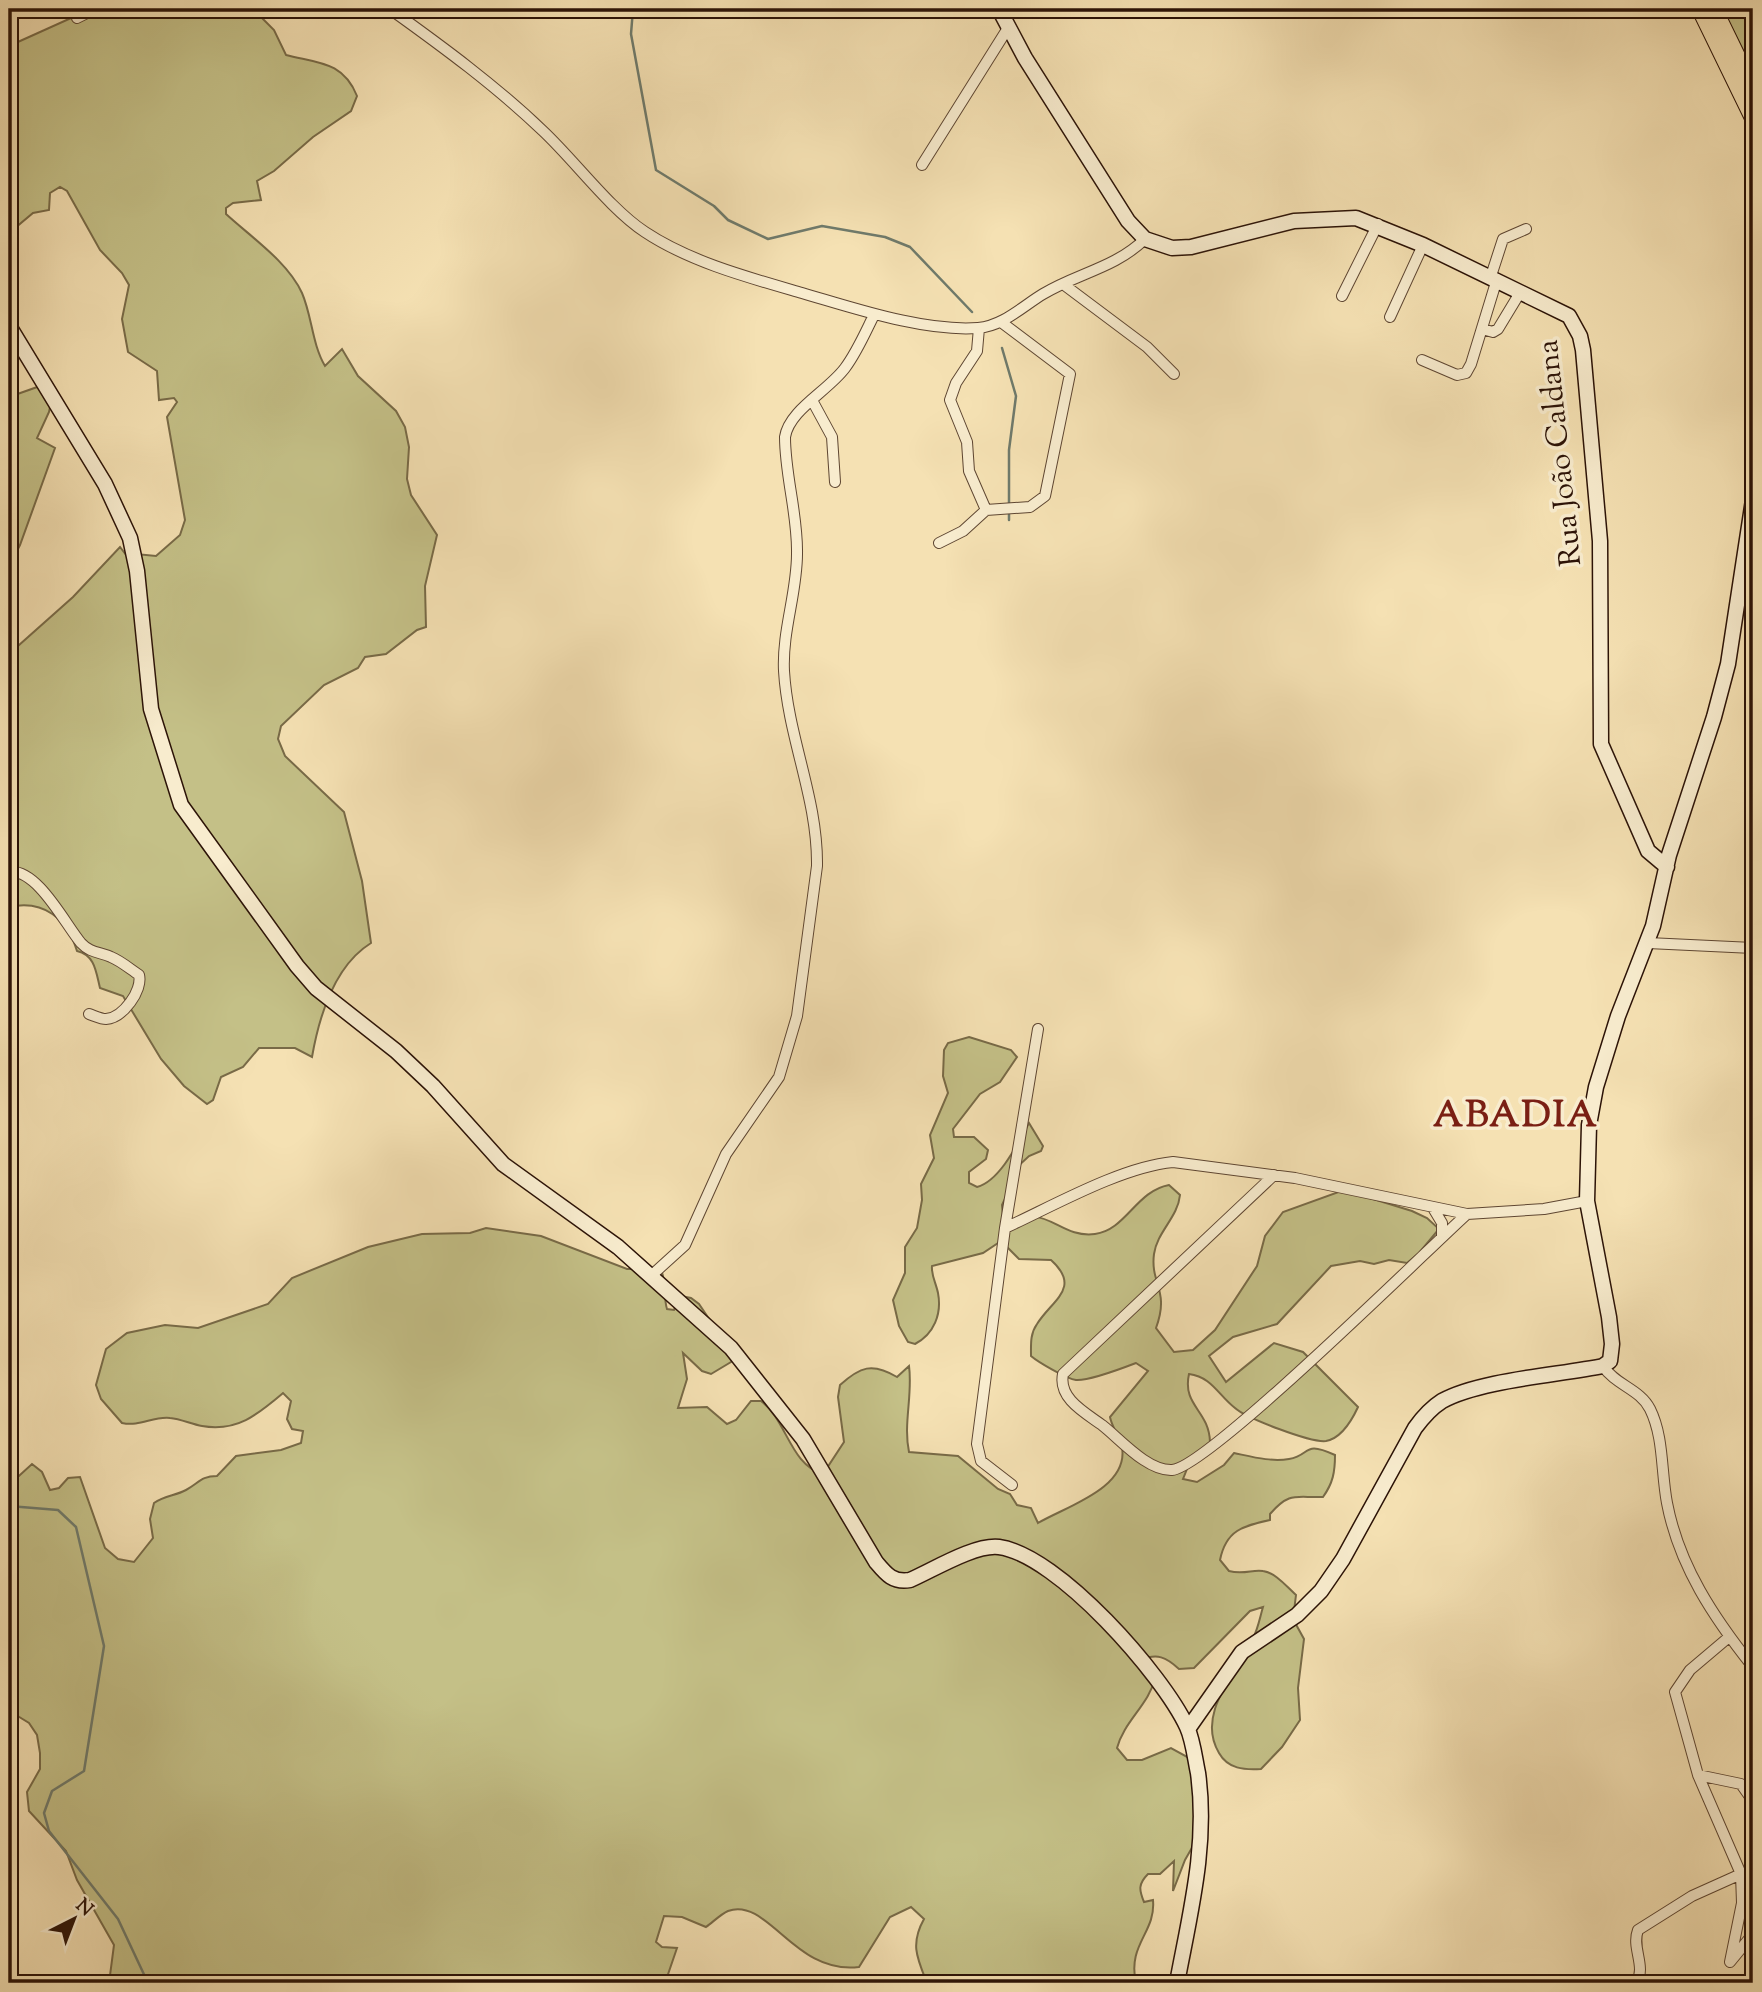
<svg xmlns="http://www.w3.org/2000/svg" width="1762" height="1992" font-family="'Sorts Mill Goudy',serif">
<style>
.green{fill:#c4c087;stroke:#786a47;stroke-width:2}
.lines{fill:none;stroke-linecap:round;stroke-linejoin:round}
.stream{stroke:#6f7a6b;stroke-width:2.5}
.street-casing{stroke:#5e4632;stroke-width:12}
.secondary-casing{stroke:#2c1307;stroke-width:17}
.primary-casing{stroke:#2c1307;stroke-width:18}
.street{stroke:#f8ecce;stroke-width:10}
.secondary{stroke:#f8ecce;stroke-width:14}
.primary{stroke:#f5e1b3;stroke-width:16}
.labels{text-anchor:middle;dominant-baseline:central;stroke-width:7;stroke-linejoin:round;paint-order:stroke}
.street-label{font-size:30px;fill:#2c1307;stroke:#f8ecce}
.district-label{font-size:37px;font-weight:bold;letter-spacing:2px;fill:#7a1f14;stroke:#f8ecce}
</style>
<rect width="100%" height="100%" fill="#f5e1b3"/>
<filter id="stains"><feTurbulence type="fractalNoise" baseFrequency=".00286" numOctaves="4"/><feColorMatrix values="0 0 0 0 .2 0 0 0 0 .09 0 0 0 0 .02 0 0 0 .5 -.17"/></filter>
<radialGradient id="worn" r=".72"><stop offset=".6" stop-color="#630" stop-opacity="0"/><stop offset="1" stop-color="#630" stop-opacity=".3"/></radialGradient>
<path class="green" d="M91,9H253L274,30L286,55C317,63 343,61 357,96L351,111L313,137L274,171L257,181L261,200L233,203L226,208V214C251,237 288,262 302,293C312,316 312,344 325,366L342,349L358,376L396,411L405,427L409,447L407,479L411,495L437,535L425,586L426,627L417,630L386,654L365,657L358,668L324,685L281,726L278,739L285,756L344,812L362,881L371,943C334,966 319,1017 312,1057L295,1048H259L243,1067L221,1077L213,1100L207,1104L184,1086L161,1059L123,996L100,988C96,972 95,955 77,951C67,919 44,899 9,907V654L73,597L120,547L130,560L136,554L156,556L180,535L185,520L167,417L177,402L174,398L159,400L157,371L128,352L122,319L129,285L122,273L100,250L67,191L60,187L50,193L49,210L33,213L9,233V46Z
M1716,9H1753V87Z
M43,385L53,393L49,412L37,438L55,448L20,545L9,566V397Z
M969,1037L1011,1050L1017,1057L1000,1082L980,1094L953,1129L954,1137H974L988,1150L986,1159L969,1172V1183L977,1187C1000,1181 1018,1143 1029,1123L1043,1146L1041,1151L1029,1156L1014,1170L1012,1184L1002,1205L1004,1227C1045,1198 1057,1239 1095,1234C1126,1230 1136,1191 1169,1185L1180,1195C1178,1217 1157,1232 1154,1254C1150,1284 1170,1290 1156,1328L1174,1352L1193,1350L1215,1330L1257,1266L1265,1236L1283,1212L1344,1190L1412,1211L1427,1218L1439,1229L1419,1253L1407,1263L1389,1260L1374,1264L1360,1261L1331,1266L1277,1324L1233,1337L1209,1356L1226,1382L1274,1343L1303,1352L1358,1407C1352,1420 1342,1438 1326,1441C1311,1443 1246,1418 1235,1408C1218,1395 1212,1377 1189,1374C1182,1406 1209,1410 1210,1442L1189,1464L1183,1479L1197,1482L1224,1465L1234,1453C1253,1457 1271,1462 1289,1459C1312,1455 1302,1440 1335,1455C1335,1472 1333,1483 1323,1497C1296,1498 1290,1491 1270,1514V1520C1243,1526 1226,1530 1220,1560L1229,1571C1244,1575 1253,1569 1263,1571C1276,1573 1286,1586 1296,1595L1293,1619L1304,1639L1298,1688L1300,1720L1282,1747L1261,1769C1244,1770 1228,1769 1219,1753C1195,1713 1238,1672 1253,1638C1258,1629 1260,1617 1263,1607L1250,1611L1194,1668L1179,1669C1166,1657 1157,1653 1141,1660L1156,1676C1149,1705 1124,1721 1117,1748L1127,1760H1142L1171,1748L1191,1759L1205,1784L1193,1846L1185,1860L1173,1891L1174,1861L1160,1874H1148C1138,1884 1139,1890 1144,1902L1153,1900C1156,1933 1127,1944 1136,1983H927C917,1958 910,1944 924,1919L911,1907L890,1917L859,1967C794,1975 769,1897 728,1911C721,1914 713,1922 706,1927L682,1917L664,1916L656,1942L662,1947L677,1948L665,1983H109L114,1945L77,1880L66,1851L29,1811L27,1792L40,1769V1753L37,1735L29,1723L16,1715L9,1718V1485L32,1464L42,1472L50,1490L59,1488L68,1478L80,1477L105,1548L118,1559L134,1562L153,1538L150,1519L154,1503C165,1495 175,1496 186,1490C199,1483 201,1476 217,1476L236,1456L281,1450L301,1443L303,1431L292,1429L287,1419L291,1401L283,1393C257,1415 237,1432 202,1426C191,1424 181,1419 170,1418C153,1416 140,1427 122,1423L101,1399L96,1385L106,1349L127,1333L165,1325L198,1328L268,1304L292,1278L368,1247L422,1234L470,1233L486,1228L541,1236L627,1269H660C667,1279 663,1297 667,1309L674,1310L680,1296L691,1298L699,1304L736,1359L711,1374L702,1371L683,1353L687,1379L678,1408L707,1407L727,1424L736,1420L751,1401H761C787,1420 790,1465 823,1474L844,1442L838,1397L840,1385C860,1367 872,1362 897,1377L909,1366C913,1394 903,1424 909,1452L958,1456L998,1489L1010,1494L1017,1505L1031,1508L1038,1523C1067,1506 1129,1488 1122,1447C1120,1437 1112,1428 1110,1417L1148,1371L1136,1363C1123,1368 1089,1381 1076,1380C1067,1379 1038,1362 1031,1356C1031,1344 1030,1334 1037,1324C1052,1300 1082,1288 1051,1260L1019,1259L1006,1246L1004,1239L983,1253L932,1266C931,1275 936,1283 938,1293C942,1314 934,1334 915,1344L908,1342L899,1326L893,1300L905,1273V1247L917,1228L922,1200L921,1184L934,1158L930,1135L948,1093L943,1076L944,1050L948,1043Z"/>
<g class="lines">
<path class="stream" d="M633,9L631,34L656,170L714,206L728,220L768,239L822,226L885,237L910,247L972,312
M1002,348L1016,396L1009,450V520
M9,1506L58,1510L76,1527L104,1646L84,1771L52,1791L44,1813L49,1831L118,1919L148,1983"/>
<g class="street-casing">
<path id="street" d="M390,9C443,47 496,86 543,131C575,161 610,209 645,232C690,262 750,278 802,293C854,308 924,332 978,328C1003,326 1023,306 1043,294C1078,273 1115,268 1145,239
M77,18L95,9
M922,165L1008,28
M1491,276L1503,239L1526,229
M1063,284L1147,347L1174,374
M1342,296L1378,224
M1390,317L1423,245
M979,328L977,351L956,383L950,400L967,442L969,471L986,510
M1482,329L1493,332L1498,329L1521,291
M1422,360L1457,375L1466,373L1471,364L1497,279
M813,402L832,437L835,482
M939,543L963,531L986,510L1030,507L1045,496L1070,374L1001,322
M9,872C37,868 65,924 81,943C90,953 100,952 111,957C121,961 130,969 139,975C143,990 123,1018 106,1019C101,1019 95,1016 89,1014
M1648,943L1753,948
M1274,1175L1063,1374C1058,1398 1084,1412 1102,1425C1120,1439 1147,1471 1172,1470C1207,1468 1426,1251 1467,1214
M1433,1208L1442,1223V1237
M1005,1228C1053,1206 1121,1167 1173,1162L1295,1178L1467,1214L1544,1209L1587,1201
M652,1275L685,1245L726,1154L779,1077L797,1016L817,866C818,799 788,738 784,671C782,631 797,593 797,554C798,515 785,476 785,437C789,410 828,391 845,368C857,352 865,333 874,315
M1603,1366C1615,1385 1640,1389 1650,1409C1664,1437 1661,1472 1667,1503C1679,1566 1714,1618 1753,1667
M1012,1485L981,1461L977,1444L1005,1228L1038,1029
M1698,1775L1741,1784L1753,1801
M1741,1874L1742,1903L1730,1962L1753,1934
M1636,1983C1647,1967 1631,1948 1638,1930L1692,1896L1741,1874L1698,1775L1675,1692L1690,1670L1729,1637"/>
</g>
<g class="secondary-casing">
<path id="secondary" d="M999,9L1025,58L1128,221L1145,239L1172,248L1191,247L1294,221L1356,218L1423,245L1569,316L1580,336L1583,350L1600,541L1601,744L1648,851L1667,867
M9,326L105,484L130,538L137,571L151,709L181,805L297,966L316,988L396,1051L433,1086L503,1164L618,1247L731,1348L803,1439L876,1562C886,1574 893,1583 910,1580C933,1570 975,1544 999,1547C1058,1555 1163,1675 1187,1727C1193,1740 1195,1759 1198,1773C1208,1845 1190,1913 1177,1983
M1188,1729L1242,1652L1297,1615L1321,1591L1343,1559L1415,1428C1423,1417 1431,1408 1442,1401C1480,1380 1559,1375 1603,1366L1610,1361L1612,1344L1609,1317L1587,1201L1589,1125L1596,1087L1618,1016L1653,926L1669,855L1714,717L1728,664L1753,500"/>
</g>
<g class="primary-casing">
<path id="primary" d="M1700,9L1753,118
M1714,9L1753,89"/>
</g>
<use href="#street" class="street"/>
<use href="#secondary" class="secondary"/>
<use href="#primary" class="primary"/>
</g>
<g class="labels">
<g class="street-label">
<text transform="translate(1561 453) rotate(-96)">Rua João Caldana</text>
</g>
<g class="district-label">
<text x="1516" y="1117">ABADIA</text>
</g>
</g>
<rect width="1762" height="1992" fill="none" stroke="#f5e1b3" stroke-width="35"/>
<rect x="10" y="10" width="1741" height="1971" fill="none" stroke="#2c1307" stroke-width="3.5"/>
<rect x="18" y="18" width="1727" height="1957" fill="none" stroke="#2c1307" stroke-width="2"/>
<g transform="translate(74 1919) rotate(42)" stroke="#f8ecce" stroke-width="5" paint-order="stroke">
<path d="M0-5L12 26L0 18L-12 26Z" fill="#2c1307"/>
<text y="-10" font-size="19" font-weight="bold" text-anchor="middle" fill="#2c1307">N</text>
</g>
<rect width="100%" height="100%" filter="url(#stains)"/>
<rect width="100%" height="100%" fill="url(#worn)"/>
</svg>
